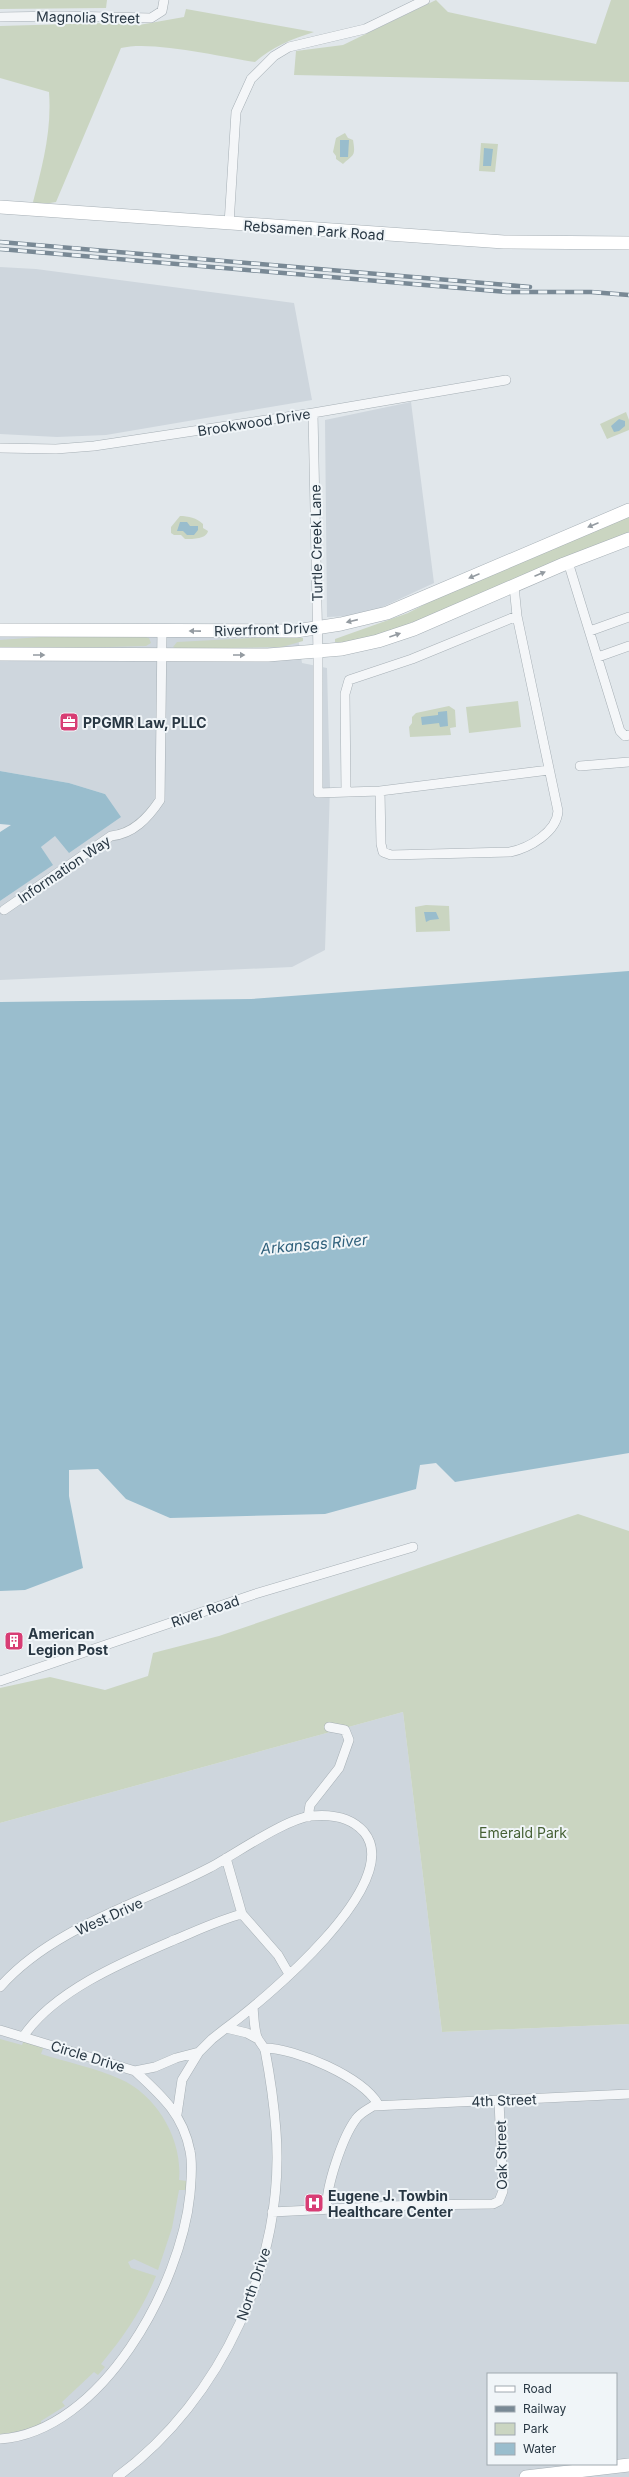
<svg xmlns="http://www.w3.org/2000/svg" width="629" height="2477" font-family="Inter,sans-serif">
<style>
.built{fill:#ced6dd;fill-rule:evenodd}
.green{fill:#cad5c1}
.water{fill:#99bdcd}
.lines{fill:none;stroke-linecap:round;stroke-linejoin:round}
.street-casing{stroke:#a6afb5;stroke-width:10}
.secondary-casing{stroke:#a6afb5;stroke-width:14}
.street{stroke:#f4f6f8;stroke-width:9}
.secondary{stroke:#fff;stroke-width:13}
.rail-casing{stroke:#798995;stroke-width:4.5}
.rail{stroke:#f0f5f8;stroke-width:3;stroke-dasharray:9;stroke-linecap:butt}
.oneway{fill:#949ba1}
.labels{text-anchor:middle;dominant-baseline:central;stroke-width:4;stroke-linejoin:round;paint-order:stroke}
.street-label{font-size:14px;fill:#283743;stroke:#f0f5f8}
.poi-label{font-size:14px;font-weight:bold;fill:#283743;stroke:#f0f5f8;text-anchor:start}
.park-label{font-size:14px;fill:#456034;stroke:#f0f5f8}
.water-label{font-size:15px;font-style:italic;fill:#2f607b;stroke:#f0f5f8}
</style>
<rect width="100%" height="100%" fill="#e1e7eb"/>
<path class="built" d="M0,267L36,269L294,303L312,400L106,435L57,437L0,434Z
M411,402L434,583L376,610L352,616L327,617L325,420Z
M0,625H296L302,663L327,668L330,787L325,950L292,967L0,980V901L52,865L41,847L105,794L69,783L0,771Z
M403,1712L442,2032L629,2024V2477H0V1823ZM488,2374H616V2464H488Z"/>
<path class="green" d="M0,0H107L106,8L0,9Z
M436,0L448,12L596,44L611,0H629V82L294,75L296,51L343,45Z
M186,9L314,32C292,39 272,47 255,62C222,57 151,40 121,48L56,202L32,206C42,167 52,132 49,92L0,78V26L106,23L139,25L184,17Z
M345,133L348,138L353,140C356,157 353,154 343,164L336,159V156L333,152L336,138Z
M481,143L498,144L495,172L479,171Z
M626,412L629,420V430L607,439L600,424Z
M629,515V534C585,553 368,653 335,642V639L408,613L441,596Z
M180,516C188,516 197,518 203,524V528L208,531C206,539 194,539 185,539L181,535H174L171,533V527Z
M67,635L143,636L149,638L151,643L146,646L0,650V640Z
M287,636L303,638V641L282,647L177,649L173,647L177,642Z
M518,701L521,727L469,733L466,707Z
M449,706L455,710L456,727L450,728L451,735L410,737L409,727L412,723V717L416,713Z
M426,905L449,906L450,931L416,932L415,907Z
M578,1514L629,1531V2024L442,2032L403,1712L0,1823V1688L50,1677L105,1690L148,1676L153,1653L219,1636Z
M0,2039L22,2045L24,2040L44,2046L41,2054C67,2062 95,2068 120,2079C157,2095 183,2140 179,2180L187,2181V2190H179L172,2228L158,2270L134,2259L128,2262L131,2268L156,2276C142,2310 125,2335 101,2364L105,2367L98,2375L94,2372L62,2402L65,2406L41,2421V2425L12,2433L0,2434Z"/>
<path class="water" d="M340,140H349L348,157H340Z
M484,148L493,149L491,166H483Z
M619,419L625,421V426L619,431L614,432L611,426Z
M180,522H187L190,526H198V530L194,535H187L183,531H177Z
M447,711L448,726L440,727L439,723L422,725L421,717L438,715V712Z
M0,771L69,783L105,794L121,817L69,853L55,836L41,847L53,865L0,901V832L11,825L0,824Z
M424,912H436L439,919L430,920L426,922Z
M629,971V1453L455,1482L436,1463L420,1465L416,1489L325,1514L170,1518L126,1499L98,1469L69,1470V1496L83,1568L25,1590L0,1591V1002L251,999Z"/>
<g class="lines">
<g class="street-casing">
<path id="street" d="M0,17L64,16L151,18L162,11L164,0
M229,224L236,112L251,79L274,56L289,47L365,29L425,0
M313,413L318,653V793L380,791
M0,448L56,449L94,446L313,413L506,380
M568,562L620,731L625,736L629,735
M514,586L517,616L558,811C557,832 529,848 510,852L391,855L383,852L381,844L380,791L549,770
M590,631L629,617
M598,657L629,646
M580,766L629,762
M346,792L345,694L349,680L412,659L517,616
M4,910L111,836C133,834 148,818 160,800L162,631
M0,1681L255,1594L413,1547
M308,1817L310,1805L339,1768L349,1740L345,1730L329,1727
M226,1858L242,1914L278,1955L289,1974
M0,1987C53,1927 140,1904 209,1868C234,1855 285,1819 311,1816C331,1814 351,1817 364,1832C406,1883 264,2000 226,2028
M0,2030L135,2071L155,2067L176,2058L199,2052L212,2039L226,2028L247,2033L258,2039
M23,2037C53,1991 125,1961 174,1940C196,1931 219,1920 242,1914
M264,2048C296,2048 362,2077 378,2104
M177,2114L182,2080L199,2052
M327,2210C325,2188 343,2136 356,2119C360,2113 367,2110 373,2106L629,2094
M272,2212L413,2205L493,2204L499,2201L503,2191L499,2101
M0,2439C102,2432 181,2285 190,2194C191,2180 193,2165 190,2151C183,2114 161,2095 135,2071
M117,2477C222,2400 286,2260 276,2131C274,2104 270,2076 265,2050C263,2045 259,2042 257,2037C254,2028 254,2017 253,2007"/>
</g>
<g class="secondary-casing">
<path id="secondary" d="M0,207L504,242L629,243
M0,630L296,631L341,624L387,613L629,510
M0,654L268,655L342,649L378,641L414,629L564,564L629,539
M526,2477L629,2465"/>
</g>
<use href="#street" class="street"/>
<use href="#secondary" class="secondary"/>
<g class="rail-casing">
<path id="rail" d="M0,242L530,287
M0,249L507,292H591L629,295"/>
</g>
<use href="#rail" class="rail"/>
</g>
<defs><path id="oneway-solid" d="M-6-.8H1V-3.2L6.5 0L1 3.2V.8H-6Z"/></defs>
<g class="oneway">
<use href="#oneway-solid" transform="translate(593 525) rotate(157)"/>
<use href="#oneway-solid" transform="translate(540 574) rotate(-23)"/>
<use href="#oneway-solid" transform="translate(474 576) rotate(157)"/>
<use href="#oneway-solid" transform="translate(352 621) rotate(167)"/>
<use href="#oneway-solid" transform="translate(195 631) rotate(-179)"/>
<use href="#oneway-solid" transform="translate(395 635) rotate(-19)"/>
<use href="#oneway-solid" transform="translate(39 655)"/>
<use href="#oneway-solid" transform="translate(239 655)"/>
</g>
<defs>
<g id="office-square" transform="scale(1)"><rect x="-9" y="-9" width="18" height="18" rx="4" fill="#d83d74" stroke="#f0f5f8"/><path d="M-6-3h4V-5.5h4V-3h4V5H-6ZM-1-4.5V-3h2v-1.5ZM-6 0V1H6V0Z" fill="#fff"/></g>
<g id="building-square" transform="scale(1)"><rect x="-9" y="-9" width="18" height="18" rx="4" fill="#d83d74" stroke="#f0f5f8"/><path d="M-4-6H4V6H1V3H-1V6H-4ZM-2.5-4.3h1.7v1.8h-1.7ZM.8-4.3h1.7v1.8H.8ZM-2.5-1h1.7V.8h-1.7ZM.8-1h1.7V.8H.8Z" fill="#fff"/></g>
<g id="hospital-square" transform="scale(1)"><rect x="-9" y="-9" width="18" height="18" rx="4" fill="#d83d74" stroke="#f0f5f8"/><path d="M-5-5h3v3.5h4V-5h3V5h-3V1.5h-4V5h-3Z" fill="#fff"/></g>
</defs>
<g fill-rule="evenodd">
<use href="#office-square" x="69" y="722"/>
<use href="#building-square" x="14" y="1641"/>
<use href="#hospital-square" x="314" y="2203"/>
</g>
<g class="labels">
<g class="street-label">
<text transform="translate(88 17) rotate(1)">Magnolia Street</text>
<text transform="translate(314 230) rotate(4)">Rebsamen Park Road</text>
<text transform="translate(254 422) rotate(-9)">Brookwood Drive</text>
<text transform="translate(316 543) rotate(-91)">Turtle Creek Lane</text>
<text transform="translate(266 629) rotate(-2)">Riverfront Drive</text>
<text transform="translate(64 869) rotate(-34)">Information Way</text>
<text transform="translate(205 1611) rotate(-19)">River Road</text>
<text transform="translate(109 1916) rotate(-24)">West Drive</text>
<text transform="translate(88 2056) rotate(17)">Circle Drive</text>
<text transform="translate(504 2100) rotate(-2)">4th Street</text>
<text transform="translate(501 2155) rotate(-91)">Oak Street</text>
<text transform="translate(253 2284) rotate(-71)">North Drive</text>
</g>
<g class="poi-label">
<text x="83" y="722">PPGMR Law, PLLC</text>
<text x="28" y="1633">American<tspan x="28" dy="16">Legion Post</tspan></text>
<text x="328" y="2195">Eugene J. Towbin<tspan x="328" dy="16">Healthcare Center</tspan></text>
</g>
<g class="park-label">
<text x="523" y="1832">Emerald Park</text>
</g>
<g class="water-label">
<text transform="translate(314 1244) rotate(-5)">Arkansas River</text>
</g>
</g>
<rect x="487" y="2373" width="130" height="92" fill="#f0f5f8" stroke="#a0a9b0"/>
<rect x="495" y="2386" width="20" height="6" fill="#ffffff" stroke="#a0a9b0"/>
<text x="523" y="2393" font-size="12" fill="#283743">Road</text>
<rect x="495" y="2406" width="20" height="6" fill="#798995" stroke="#a0a9b0"/>
<text x="523" y="2413" font-size="12" fill="#283743">Railway</text>
<rect x="495" y="2423" width="20" height="12" fill="#cad5c1" stroke="#a0a9b0"/>
<text x="523" y="2433" font-size="12" fill="#283743">Park</text>
<rect x="495" y="2443" width="20" height="12" fill="#99bdcd" stroke="#a0a9b0"/>
<text x="523" y="2453" font-size="12" fill="#283743">Water</text>
</svg>
